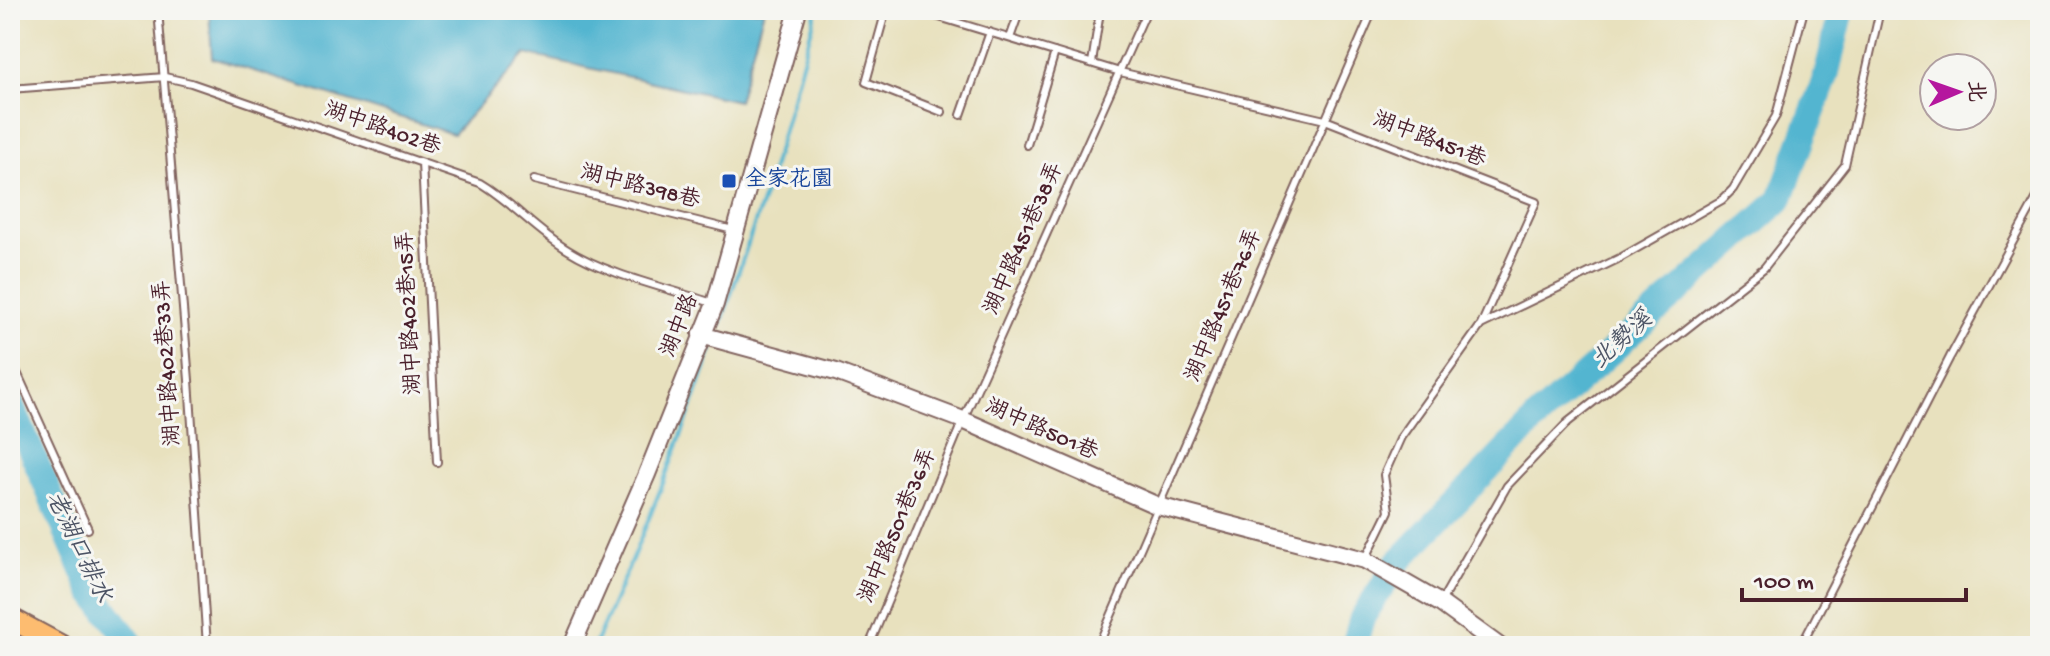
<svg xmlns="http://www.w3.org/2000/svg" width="2050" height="656" font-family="'Gochi Hand','LXGW WenKai TC',sans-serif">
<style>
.water{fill:#52b5d0;stroke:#4e6a7e;stroke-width:2}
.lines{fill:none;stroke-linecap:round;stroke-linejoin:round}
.stream{stroke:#52b5d0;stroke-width:4}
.river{stroke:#52b5d0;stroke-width:26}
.service-casing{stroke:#81635e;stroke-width:10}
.tertiary-casing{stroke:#81635e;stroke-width:20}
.primary-casing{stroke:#81635e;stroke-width:24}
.path{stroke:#81635e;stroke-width:3;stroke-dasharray:6 6;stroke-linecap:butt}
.service{stroke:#fff;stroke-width:6}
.tertiary{stroke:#fff;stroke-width:16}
.primary{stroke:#fdbc6f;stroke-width:20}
.transit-dot{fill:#1a4fb4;stroke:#f6f6f2;stroke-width:3}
.labels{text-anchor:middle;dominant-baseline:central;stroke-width:6;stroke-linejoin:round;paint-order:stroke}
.street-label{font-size:22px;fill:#4a1f2b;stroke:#f6f6f2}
.transit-label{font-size:22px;fill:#164399;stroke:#f6f6f2;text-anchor:start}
.water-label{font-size:24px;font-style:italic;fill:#4d5465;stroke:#f6f6f2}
</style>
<rect width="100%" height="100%" fill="#f6f6f2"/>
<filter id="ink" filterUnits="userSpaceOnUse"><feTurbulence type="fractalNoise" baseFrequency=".0125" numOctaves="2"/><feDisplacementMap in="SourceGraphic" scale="16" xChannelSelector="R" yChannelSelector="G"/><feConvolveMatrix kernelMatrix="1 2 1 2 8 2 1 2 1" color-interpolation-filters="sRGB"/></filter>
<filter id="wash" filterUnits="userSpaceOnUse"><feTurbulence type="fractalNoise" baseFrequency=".006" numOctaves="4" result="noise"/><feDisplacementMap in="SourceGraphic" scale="32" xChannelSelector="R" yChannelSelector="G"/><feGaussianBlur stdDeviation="1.8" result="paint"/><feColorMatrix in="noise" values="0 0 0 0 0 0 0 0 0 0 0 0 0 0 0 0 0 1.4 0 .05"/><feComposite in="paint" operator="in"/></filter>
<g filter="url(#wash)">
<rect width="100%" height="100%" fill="#e8e1be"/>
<path class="water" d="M209,10H764L738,101L526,54L453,134L212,58Z"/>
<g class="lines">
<path class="stream" d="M721,324L766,190L817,10
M594,646C638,549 678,450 712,349"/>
<path class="river" d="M10,402L92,591L133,646
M1354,646L1362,618L1398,562L1536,419L1780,200L1826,76L1842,10"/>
</g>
</g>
<g filter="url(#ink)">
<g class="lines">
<g class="service-casing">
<path id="service" d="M158,10L189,380L207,646
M886,10L866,82L942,112
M916,10L1120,72L1325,120L1536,202L1481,325L1401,437L1384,475L1389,511L1366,558
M1010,38L1020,10
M1092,63L1099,18L1096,10
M10,89L165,77L191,83L480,183C512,202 536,231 568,250C610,276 665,287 712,303
M961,115L990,32
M1027,145L1055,52
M422,163L437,462
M534,180L733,230
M1481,325L1620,258L1722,200L1733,189L1776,116L1804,10
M10,357L88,529
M1442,600L1507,486L1568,422L1764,268L1845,165L1880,10
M869,646L963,420L1147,10
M1098,646L1373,10
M1801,646L1950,357L2040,192"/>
</g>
<g class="tertiary-casing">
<path id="tertiary" d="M701,335L836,372L963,420L1158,506L1365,560L1440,603L1499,646
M572,646L647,474L715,304L798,10"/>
</g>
<g class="primary-casing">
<path id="primary" d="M10,618L62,646"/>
</g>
<path class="path" d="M78,641L89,646"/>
<use href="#service" class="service"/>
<use href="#tertiary" class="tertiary"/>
<use href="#primary" class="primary"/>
</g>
</g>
<rect class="transit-dot" x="721" y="173" width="16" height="16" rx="4"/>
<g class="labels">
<g class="street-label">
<text transform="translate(382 130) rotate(19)">湖中路402巷</text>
<text transform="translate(1429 141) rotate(21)">湖中路451巷</text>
<text transform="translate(640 188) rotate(14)">湖中路398巷</text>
<text transform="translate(1025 239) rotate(-66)">湖中路451巷38弄</text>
<text transform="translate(1225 306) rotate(-67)">湖中路451巷76弄</text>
<text transform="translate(411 313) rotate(-93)">湖中路402巷15弄</text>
<text transform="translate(681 326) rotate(-68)">湖中路</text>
<text transform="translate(169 363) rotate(-94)">湖中路402巷33弄</text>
<text transform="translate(1041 431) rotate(24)">湖中路501巷</text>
<text transform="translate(899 526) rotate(-67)">湖中路501巷36弄</text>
</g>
<g class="transit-label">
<text x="745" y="181">全家花園</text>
</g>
<g class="water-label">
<text transform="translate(1623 341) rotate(-42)">北勢溪</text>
<text transform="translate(77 548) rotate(64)">老湖口排水</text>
</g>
</g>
<rect width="2050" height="656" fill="none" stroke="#f6f6f2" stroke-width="40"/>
<g transform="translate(1958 92) rotate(88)"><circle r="38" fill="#f6f6f2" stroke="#b1a0a2" stroke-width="2"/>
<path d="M0-6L14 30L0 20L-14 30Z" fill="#b5179e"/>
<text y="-12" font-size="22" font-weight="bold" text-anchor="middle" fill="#4a1f2b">北</text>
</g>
<path d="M1742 588v12h224v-12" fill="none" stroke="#4a1f2b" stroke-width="4"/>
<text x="1754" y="588" font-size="24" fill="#4a1f2b" stroke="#f6f6f2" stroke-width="6" paint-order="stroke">100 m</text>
</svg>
